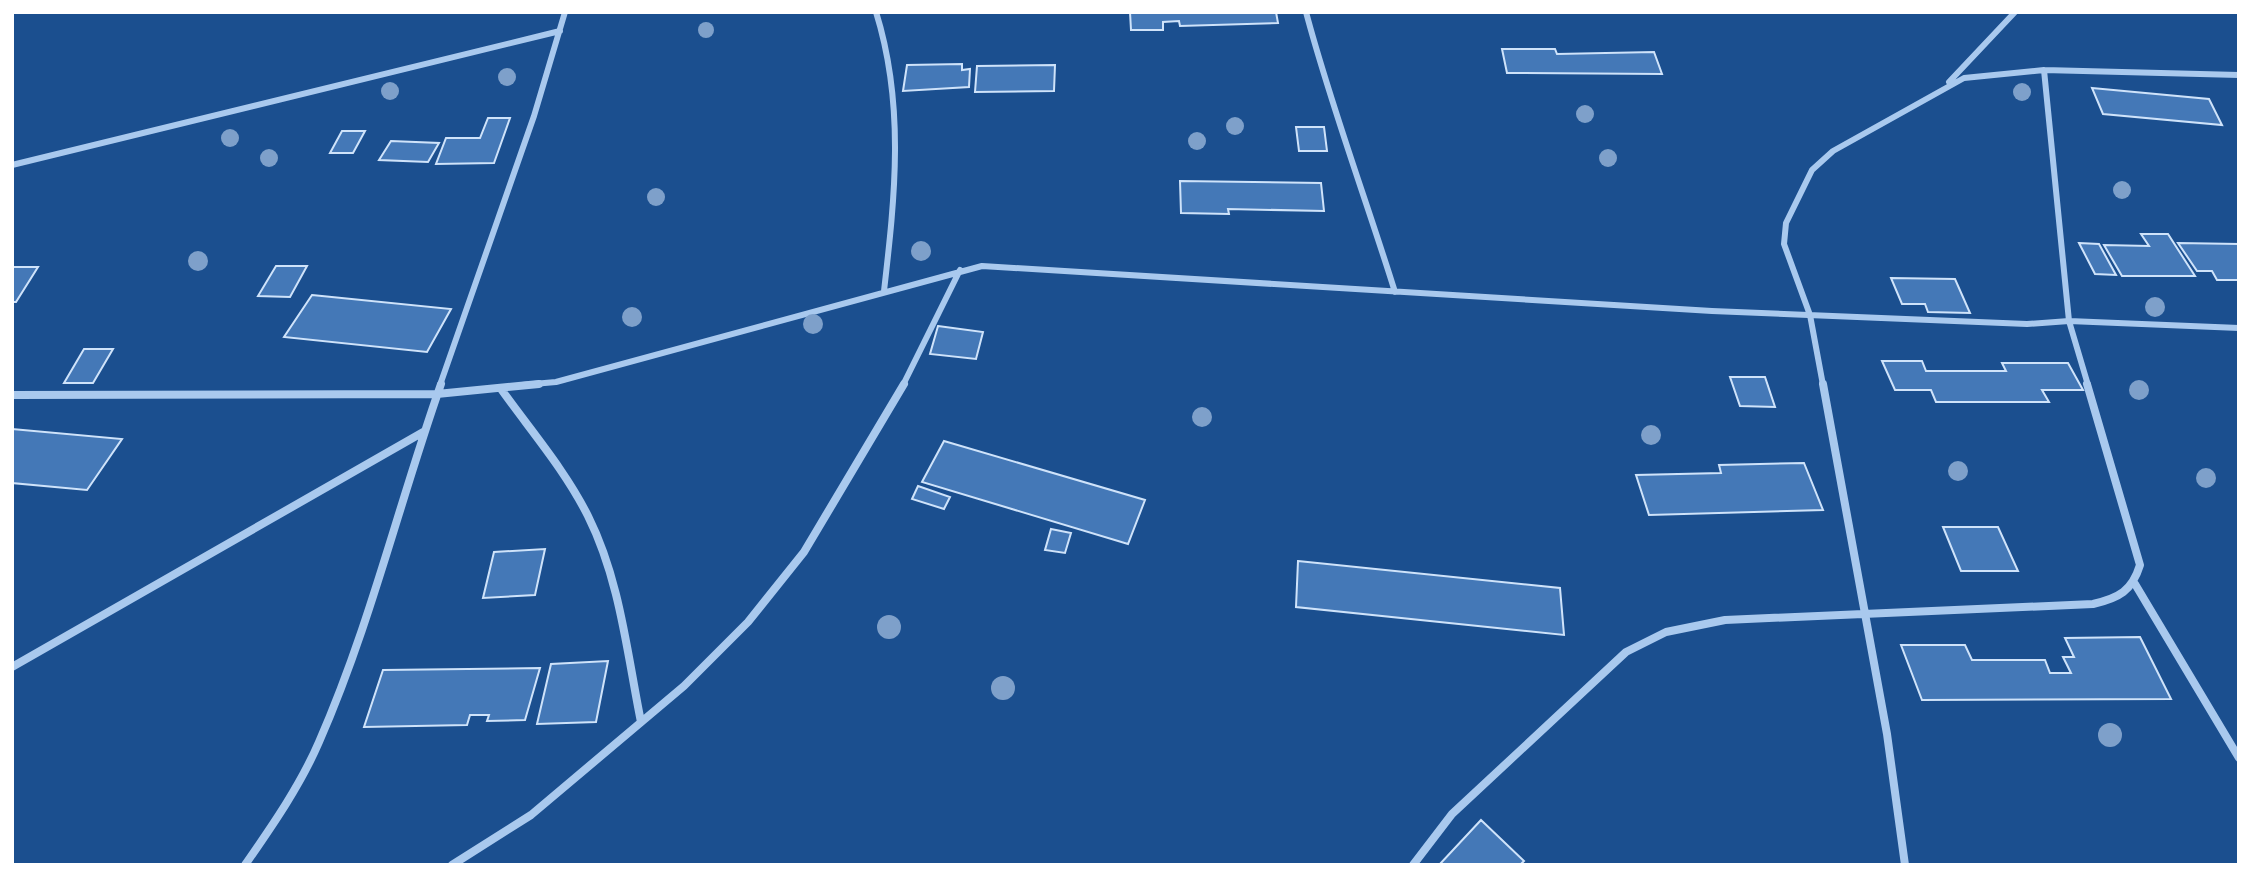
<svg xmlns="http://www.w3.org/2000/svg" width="2251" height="877" font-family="'Space Grotesk',sans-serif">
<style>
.building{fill:#4478b7;stroke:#cfe3fa;stroke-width:2}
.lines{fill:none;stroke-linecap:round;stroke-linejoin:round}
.street-far1{stroke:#a9c9ee;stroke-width:6}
.street{stroke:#a9c9ee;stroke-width:8}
.tree{fill:#7ea0ca}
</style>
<rect width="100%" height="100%" fill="#1b4f8f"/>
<path class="building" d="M1130,12H1276L1278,23L1180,26L1179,21L1163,22V30H1131Z
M1502,49H1555L1557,54L1654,52L1662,74L1507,73Z
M962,64V70L970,69L969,87L903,91L907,65Z
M1055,65L1054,91L975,92L977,66Z
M2092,88L2209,99L2222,125L2103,114Z
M488,118H510L494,163L436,164L446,138H480Z
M1296,127H1324L1327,151H1299Z
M342,131H365L353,153H330Z
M391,141L439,143L428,162L379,160Z
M1180,181L1321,183L1324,211L1228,209L1229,214L1181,213Z
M2141,234H2168L2195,276H2122L2104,245L2149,246Z
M2079,243L2099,244L2116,275L2095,274Z
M2178,243L2239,244V280H2217L2212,271H2197Z
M276,266H307L290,297L258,296Z
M12,267H38L16,302H12Z
M1891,278L1955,279L1970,313L1928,312L1925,304H1902Z
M312,295L451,309L427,352L284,337Z
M938,326L983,332L976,359L930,354Z
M84,349H113L93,383H64Z
M1882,361H1922L1926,371H2006L2002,363H2068L2083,390H2042L2049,402H1936L1931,390H1895Z
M1730,377H1765L1775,407L1740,406Z
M12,429L122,439L87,490L12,483Z
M944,441L1145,500L1128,544L922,482Z
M1804,463L1823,510L1649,515L1636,475L1721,473L1719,465Z
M918,486L950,497L944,509L912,499Z
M1943,527H1998L2018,571H1961Z
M1051,529L1071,533L1065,553L1045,550Z
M545,549L535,595L483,598L494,552Z
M1298,561L1560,588L1564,635L1296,607Z
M2140,637L2171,699L1922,700L1901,645H1965L1972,660H2045L2050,673H2071L2063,657H2074L2065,638Z
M608,661L596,722L537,724L551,664Z
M540,668L525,720L487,721L489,715H470L467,725L364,727L383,670Z
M1481,820L1524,861L1520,865H1439Z"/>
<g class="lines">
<path class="street-far1" d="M876,12C905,105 895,196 884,291
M1306,12C1331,106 1366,199 1395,292
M2044,70L2069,321L2088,385
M1949,82L2015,12
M12,165L560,31
M440,385L534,116L565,12
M522,385L556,382L982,266L1712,311L2027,324L2069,321L2239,328
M903,385L960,270
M1823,385L1810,315L1784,244L1786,223L1812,170L1833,151L1964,78L2044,70L2239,75"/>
<path class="street" d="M1823,384L1887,734L1905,865
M501,389C531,431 565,470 588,516C620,580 627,653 641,722
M12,395L437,394L539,384
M2135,584L2239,758
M12,667L425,431
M245,865C272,826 300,786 319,742C370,626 399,503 441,384
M452,865L531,815L684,686L748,622L804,552L904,384
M1413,865L1452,814L1626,652L1666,632L1725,620L2093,604C2119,598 2132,591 2140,565L2087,384"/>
</g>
<g class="tree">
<circle cx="706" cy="30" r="8"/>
<circle cx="507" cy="77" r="9"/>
<circle cx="390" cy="91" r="9"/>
<circle cx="2022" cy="92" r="9"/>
<circle cx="1585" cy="114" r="9"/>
<circle cx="1235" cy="126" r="9"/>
<circle cx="230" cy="138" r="9"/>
<circle cx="1197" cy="141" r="9"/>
<circle cx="269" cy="158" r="9"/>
<circle cx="1608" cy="158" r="9"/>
<circle cx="2122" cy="190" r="9"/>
<circle cx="656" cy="197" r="9"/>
<circle cx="921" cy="251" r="10"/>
<circle cx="198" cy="261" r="10"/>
<circle cx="2155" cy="307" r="10"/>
<circle cx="632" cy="317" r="10"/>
<circle cx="813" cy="324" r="10"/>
<circle cx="2139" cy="390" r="10"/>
<circle cx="1202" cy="417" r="10"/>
<circle cx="1651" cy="435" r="10"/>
<circle cx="1958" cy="471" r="10"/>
<circle cx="2206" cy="478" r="10"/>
<circle cx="889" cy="627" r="12"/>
<circle cx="1003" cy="688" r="12"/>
<circle cx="2110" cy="735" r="12"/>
</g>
<rect width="2251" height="877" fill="none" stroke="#ffffff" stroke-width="28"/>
</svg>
